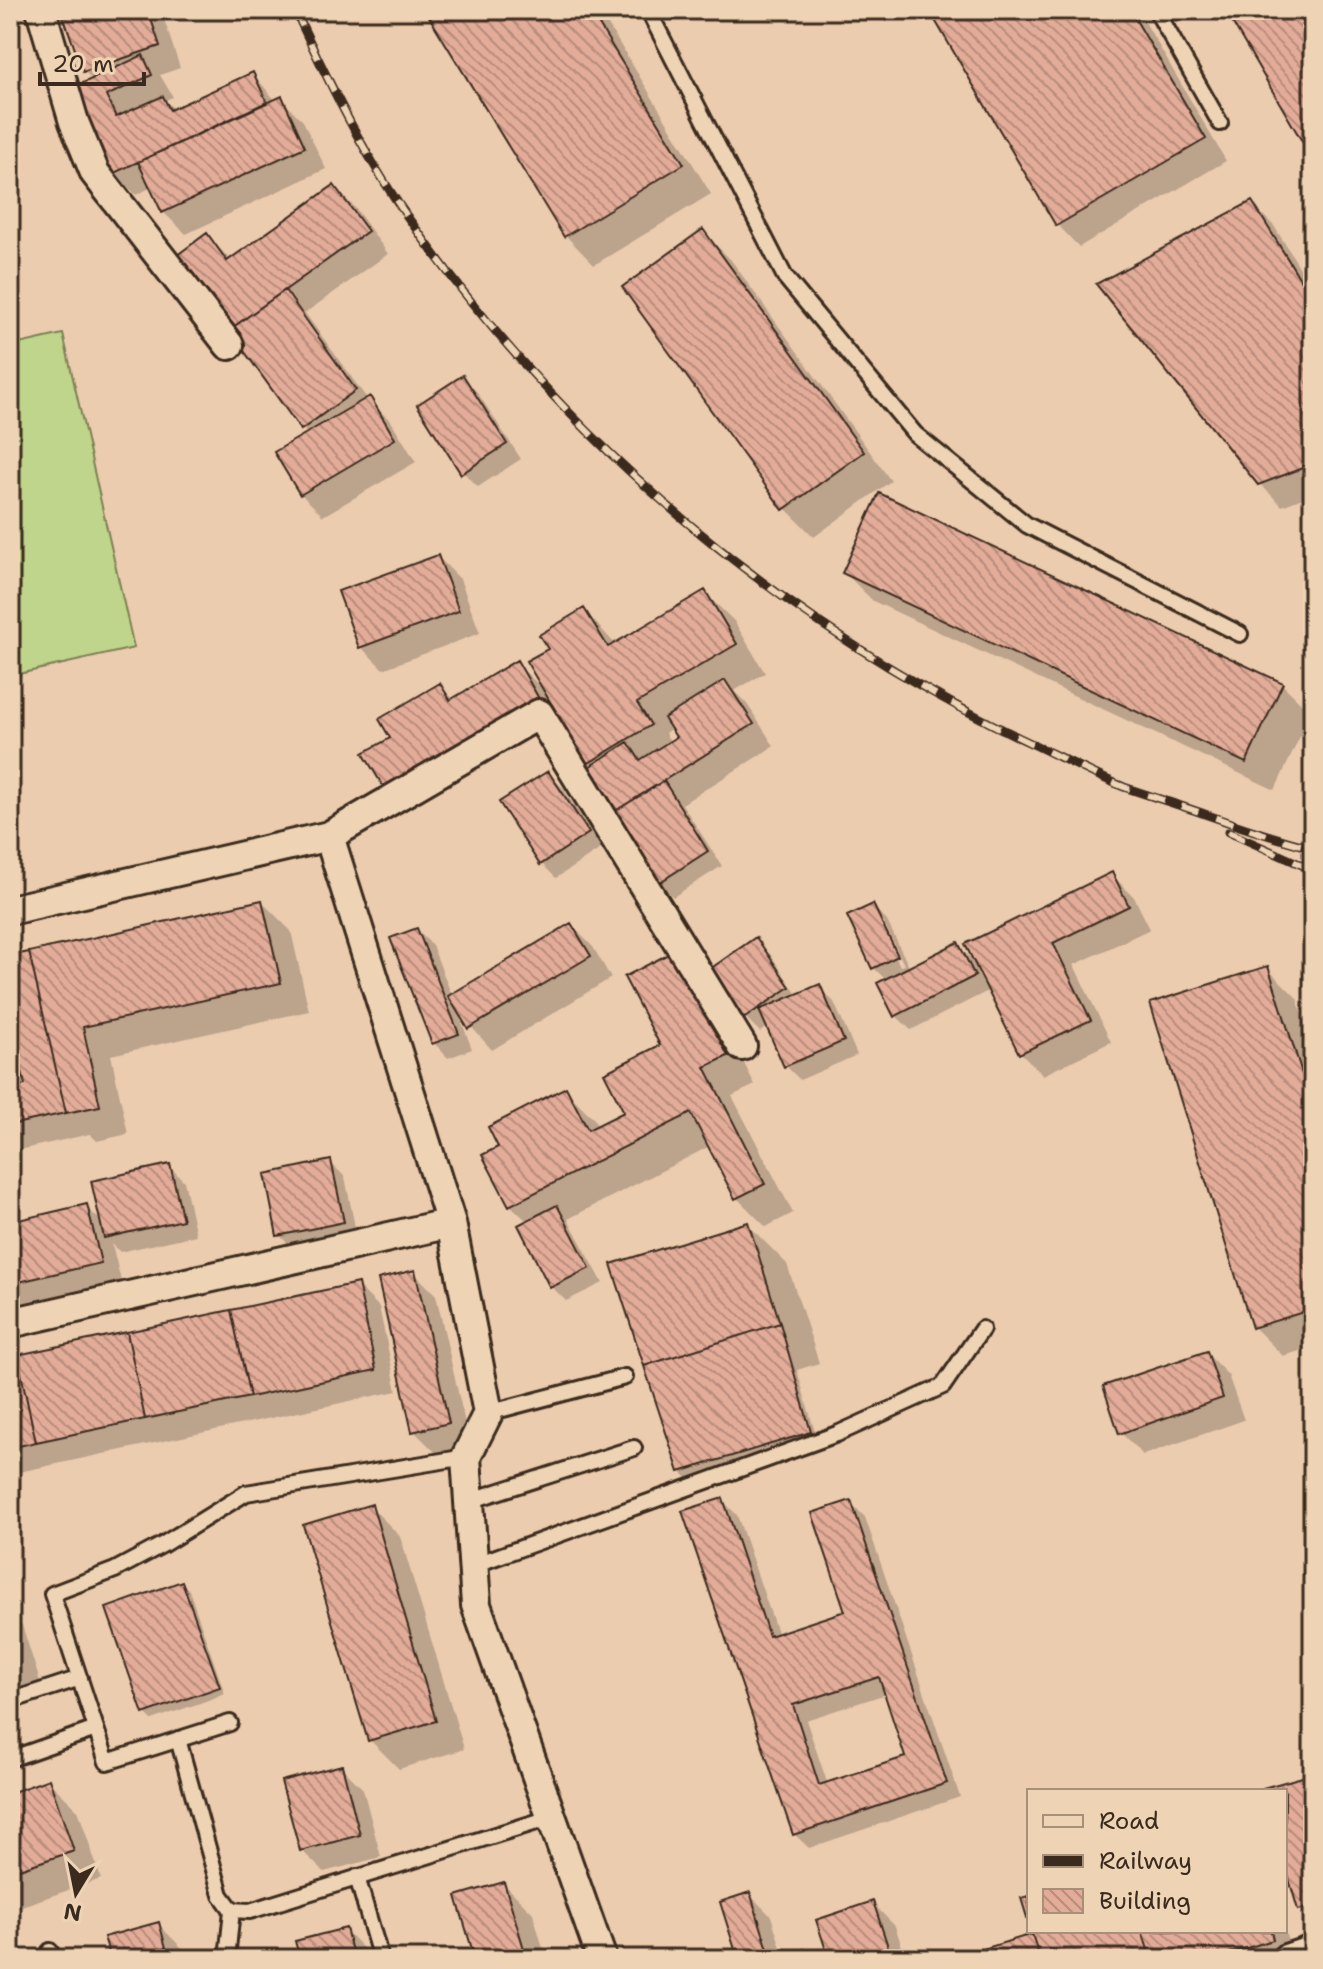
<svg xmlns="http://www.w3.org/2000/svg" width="1323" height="1969" font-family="'Shantell Sans',sans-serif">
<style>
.pitch{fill:#bfd58b;stroke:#7d8054;stroke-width:2}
.shadow{fill:#0003;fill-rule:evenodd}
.building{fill:url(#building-back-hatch);stroke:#3b2a1e;stroke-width:2;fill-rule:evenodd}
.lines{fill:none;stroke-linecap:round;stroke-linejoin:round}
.service-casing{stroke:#3b2a1e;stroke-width:20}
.minor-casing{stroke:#3b2a1e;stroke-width:34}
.service{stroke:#eed4b5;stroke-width:14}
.minor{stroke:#eed4b5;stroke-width:28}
.rail-casing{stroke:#3b2a1e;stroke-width:9}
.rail{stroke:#eed4b5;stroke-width:6;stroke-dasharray:18;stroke-linecap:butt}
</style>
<defs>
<pattern id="building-back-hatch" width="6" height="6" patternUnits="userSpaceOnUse" patternTransform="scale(2)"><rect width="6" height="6" fill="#e3ac99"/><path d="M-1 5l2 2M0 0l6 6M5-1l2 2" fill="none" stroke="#b98c7c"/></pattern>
</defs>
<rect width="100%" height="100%" fill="#ecccaf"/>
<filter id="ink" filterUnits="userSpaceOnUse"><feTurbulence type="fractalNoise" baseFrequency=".0125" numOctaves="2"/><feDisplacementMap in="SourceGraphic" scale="16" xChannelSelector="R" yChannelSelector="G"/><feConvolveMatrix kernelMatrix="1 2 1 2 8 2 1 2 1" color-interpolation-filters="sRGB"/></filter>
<g filter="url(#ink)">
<path class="pitch" d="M63,334L134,648L10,676V346Z"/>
<path class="shadow" d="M63,10H161L180,68L160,75L173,97L165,100L175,110L253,74L276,101L281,99L303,121L326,169L186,234L163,212L152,187L136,195L114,173L93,80L84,71Z
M225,10H265L237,22Z
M427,10H599L711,194L594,265L566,236Z
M932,10H1138L1226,161L1079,247L1057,224Z
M334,187L356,209L388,254L305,313L368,400L391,421L416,462L323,516L301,494L308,434L302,428L207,236L231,260Z
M1252,204L1274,226L1313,289V494L1282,506L1260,484Z
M702,231L731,260L891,481L814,537L785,508Z
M463,378L477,392L521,459L478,487L463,472Z
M438,557L460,579L480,633L383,669L361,647Z
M844,572L1282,684L1311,713L1275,790L873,601Z
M705,593L734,621L765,673L734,691L747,704L774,746L682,804L722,866L673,897L658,882L587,770L593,767L562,718L407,808L385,786L393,738L440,685L454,700L516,663L544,690L550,650L584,610L616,645ZM672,728L678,738L671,743L665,733Z
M548,773L563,788L602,848L556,878L541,863Z
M1112,875L1134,897L1150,929L1074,965L1111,1042L1043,1075L1021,1053L990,990L911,1030L896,1016L886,980L873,967V906L887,921L910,969L957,945L976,963ZM879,921H883L904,965L900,966Z
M262,902L291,931L309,1011L111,1055L128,1134L97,1141L90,1134L10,1152V1091L27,1087V1083L10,1086V958Z
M571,925L593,947L611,978L492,1050L458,1012L472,1049L448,1058L434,1043L417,930L432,945L452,996Z
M755,940L770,954L798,996L819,987L834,1002L857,1055L800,1080L785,1065L768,1026L760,1032L745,1017Z
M1268,969L1297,998L1313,1049V1347L1283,1356L1254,1327Z
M703,982L755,1085L732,1096L793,1213L766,1227L737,1198L710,1146L568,1219L603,1283L566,1301L552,1287L528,1222L510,1205L500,1147L565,1090L594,1119L598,1127L626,1113L662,1046Z
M330,1162L345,1177L357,1237L294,1249L279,1235Z
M169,1166L184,1181L196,1235L120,1252L112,1244L122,1285L10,1311V1224L86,1207L102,1222Z
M747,1224L787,1264L819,1363L797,1370L817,1439L687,1478L680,1471Z
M414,1273L436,1295L470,1445L436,1453L414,1431Z
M357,1285L379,1307L397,1391L10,1474V1359Z
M1206,1353L1228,1375L1244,1420L1143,1455L1121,1433Z
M722,1500L737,1515L778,1635L847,1612L851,1503L865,1517L960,1797L809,1848L794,1834ZM886,1694L908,1759L828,1785L806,1720Z
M371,1507L400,1536L464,1749L399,1769L370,1740Z
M182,1583L189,1590L225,1694L152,1720L145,1713Z
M10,1613L22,1625L44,1694L10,1705Z
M341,1767L363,1789L381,1857L324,1872L301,1850Z
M1313,1776V1923L1300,1909L1285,1858V1791H1266Z
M49,1782L78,1810L101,1879L10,1910V1795Z
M504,1884L533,1913L546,1959H477Z
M749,1894L771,1916L784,1957L804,1951L811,1959H740Z
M873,1904L895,1926L906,1959H831Z
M158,1924L187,1953L189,1959H113Z
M345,1930L374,1959H302Z
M1033,1931H1285L1293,1959H957L1034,1935Z"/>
<path class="building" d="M61,10H148L160,46L83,72Z
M425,10H590L684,164L564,237Z
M929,10H1130L1206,139L1056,226Z
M1225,10H1313V160Z
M143,55L152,75L106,96L116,117L163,96L170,110L253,72L267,102L112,174L72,88Z
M282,96L305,147L162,213L138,162Z
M334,185L368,231L229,330L176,256L207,233L227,261Z
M1252,201L1313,300V464L1258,485L1096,284Z
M703,229L864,452L783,510L622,287Z
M285,290L356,390L301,430L229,330Z
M463,375L507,444L461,474L417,405Z
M370,396L395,439L300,495L274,452Z
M879,493L1283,683L1246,763L842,573Z
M438,555L459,611L359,648L338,591Z
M705,590L737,644L637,703L651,725L587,764L526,661L548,649L539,635L584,608L608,647Z
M517,660L538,697L384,788L363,753L390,738L379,719L440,683L450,700Z
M725,680L754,724L612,813L584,770L628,742L640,760L676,737L664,718Z
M548,771L589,833L540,865L499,802Z
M664,781L708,851L657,884L612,813Z
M1112,872L1129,906L1053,943L1091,1020L1019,1054L965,944Z
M262,900L281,983L83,1027L100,1106L66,1113L29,952Z
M873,904L898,956L872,969L847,916Z
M571,923L591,956L468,1029L448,996Z
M417,928L459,1034L432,1044L390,938Z
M756,937L790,987L743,1019L710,969Z
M958,942L975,976L894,1017L877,983Z
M674,951L728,1056L705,1067L765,1184L735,1199L691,1113L509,1206L482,1155L498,1147L488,1127L566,1087L588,1130L624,1112L604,1073L660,1045L624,977Z
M29,952L66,1113L10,1125V1089L25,1085L19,1058L10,1060V956Z
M1268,966L1313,1108V1309L1252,1328L1150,1003Z
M820,984L844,1041L784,1067L759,1010Z
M331,1160L344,1222L277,1236L265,1174Z
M170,1164L183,1220L104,1238L91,1181Z
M87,1204L101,1263L10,1284V1222Z
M557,1205L590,1268L550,1288L518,1225Z
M748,1222L780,1323L644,1366L611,1264Z
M415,1270L449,1423L412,1432L378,1279Z
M358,1283L376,1370L250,1397L231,1310Z
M231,1310L250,1397L145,1419L127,1332Z
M780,1323L811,1432L679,1472L644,1366Z
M127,1332L145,1419L36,1442L17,1355Z
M1207,1351L1223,1398L1119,1434L1103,1386Z
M17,1355L36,1442L10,1448V1357Z
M723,1498L769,1636L845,1611L812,1513L851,1500L947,1783L793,1835L682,1511ZM879,1677L905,1757L819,1785L793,1705Z
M372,1504L436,1721L368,1741L303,1525Z
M182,1581L220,1687L143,1714L106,1608Z
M10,1644L17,1665L10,1667Z
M342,1765L360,1835L300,1851L281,1781Z
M1313,1774V1906L1298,1910L1285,1865V1791H1264L1263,1788Z
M49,1779L74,1851L10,1872V1793Z
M504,1882L527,1959H475L456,1896Z
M750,1892L771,1959H738L720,1902Z
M1029,1896V1924L1021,1898Z
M873,1901L892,1959H829L816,1920Z
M159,1922L169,1959H111L104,1937Z
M346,1928L354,1959H300L295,1941Z
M1031,1931H1142L1151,1959H1040Z
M1142,1931H1271L1273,1940L1211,1959H1151Z
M1032,1934L1040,1959H951Z
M804,1949L807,1959H773Z"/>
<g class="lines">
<g class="service-casing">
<path id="service" d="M648,10L785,277L915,434L1027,525L1240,634
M1156,10L1220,123
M488,1413L625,1377
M469,1501L634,1448
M474,1565L837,1434L943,1386L982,1329
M10,1701L80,1678
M230,1723L107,1762L52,1594L115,1570L162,1545L246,1493L466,1457
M178,1739L221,1895L232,1910L250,1911L553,1817
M10,1759L96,1729
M357,1877L381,1959
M50,1951L52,1959
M227,1959L232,1910"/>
</g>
<g class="minor-casing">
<path id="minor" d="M41,10L74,122L95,173L229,345
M329,836L451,1223L488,1413L466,1457L476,1605L602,1959
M10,910L329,836L539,714L742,1046
M10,1323L451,1223
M1286,1959L1313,1950"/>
</g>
<use href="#service" class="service"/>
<use href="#minor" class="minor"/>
<g class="rail-casing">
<path id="rail" d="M295,10C329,83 366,160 414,226C572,449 790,631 1037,746C1066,760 1095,775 1124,787C1150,796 1176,804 1202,813C1239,826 1275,839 1313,848
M1228,832L1313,870"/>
</g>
<use href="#rail" class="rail"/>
</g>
</g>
<rect width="1323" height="1969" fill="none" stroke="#eed4b5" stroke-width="40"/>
<rect x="20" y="20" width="1283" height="1929" fill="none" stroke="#3b2a1e" stroke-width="3" filter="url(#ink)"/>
<rect x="1027" y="1789" width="260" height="144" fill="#eed4b5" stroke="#a69079" stroke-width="2"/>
<rect x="1043" y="1815" width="40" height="12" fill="#eed4b5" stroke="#a69079" stroke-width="2"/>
<text x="1099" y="1829" font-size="24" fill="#3b2a1e">Road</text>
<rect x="1043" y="1855" width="40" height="12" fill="#3b2a1e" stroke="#a69079" stroke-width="2"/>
<text x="1099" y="1869" font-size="24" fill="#3b2a1e">Railway</text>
<rect x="1043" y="1889" width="40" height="24" fill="url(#building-back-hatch)" stroke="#a69079" stroke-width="2"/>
<text x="1099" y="1909" font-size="24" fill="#3b2a1e">Building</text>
<g transform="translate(76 1893) rotate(190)" stroke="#eed4b5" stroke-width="6" paint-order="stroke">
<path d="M0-6L14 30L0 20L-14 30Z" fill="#3b2a1e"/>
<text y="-12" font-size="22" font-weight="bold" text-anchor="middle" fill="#3b2a1e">N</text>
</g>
<path d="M40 72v12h104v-12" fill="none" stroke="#3b2a1e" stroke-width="4"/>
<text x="52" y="72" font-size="24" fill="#3b2a1e" stroke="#eed4b5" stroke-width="6" paint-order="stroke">20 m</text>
</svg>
